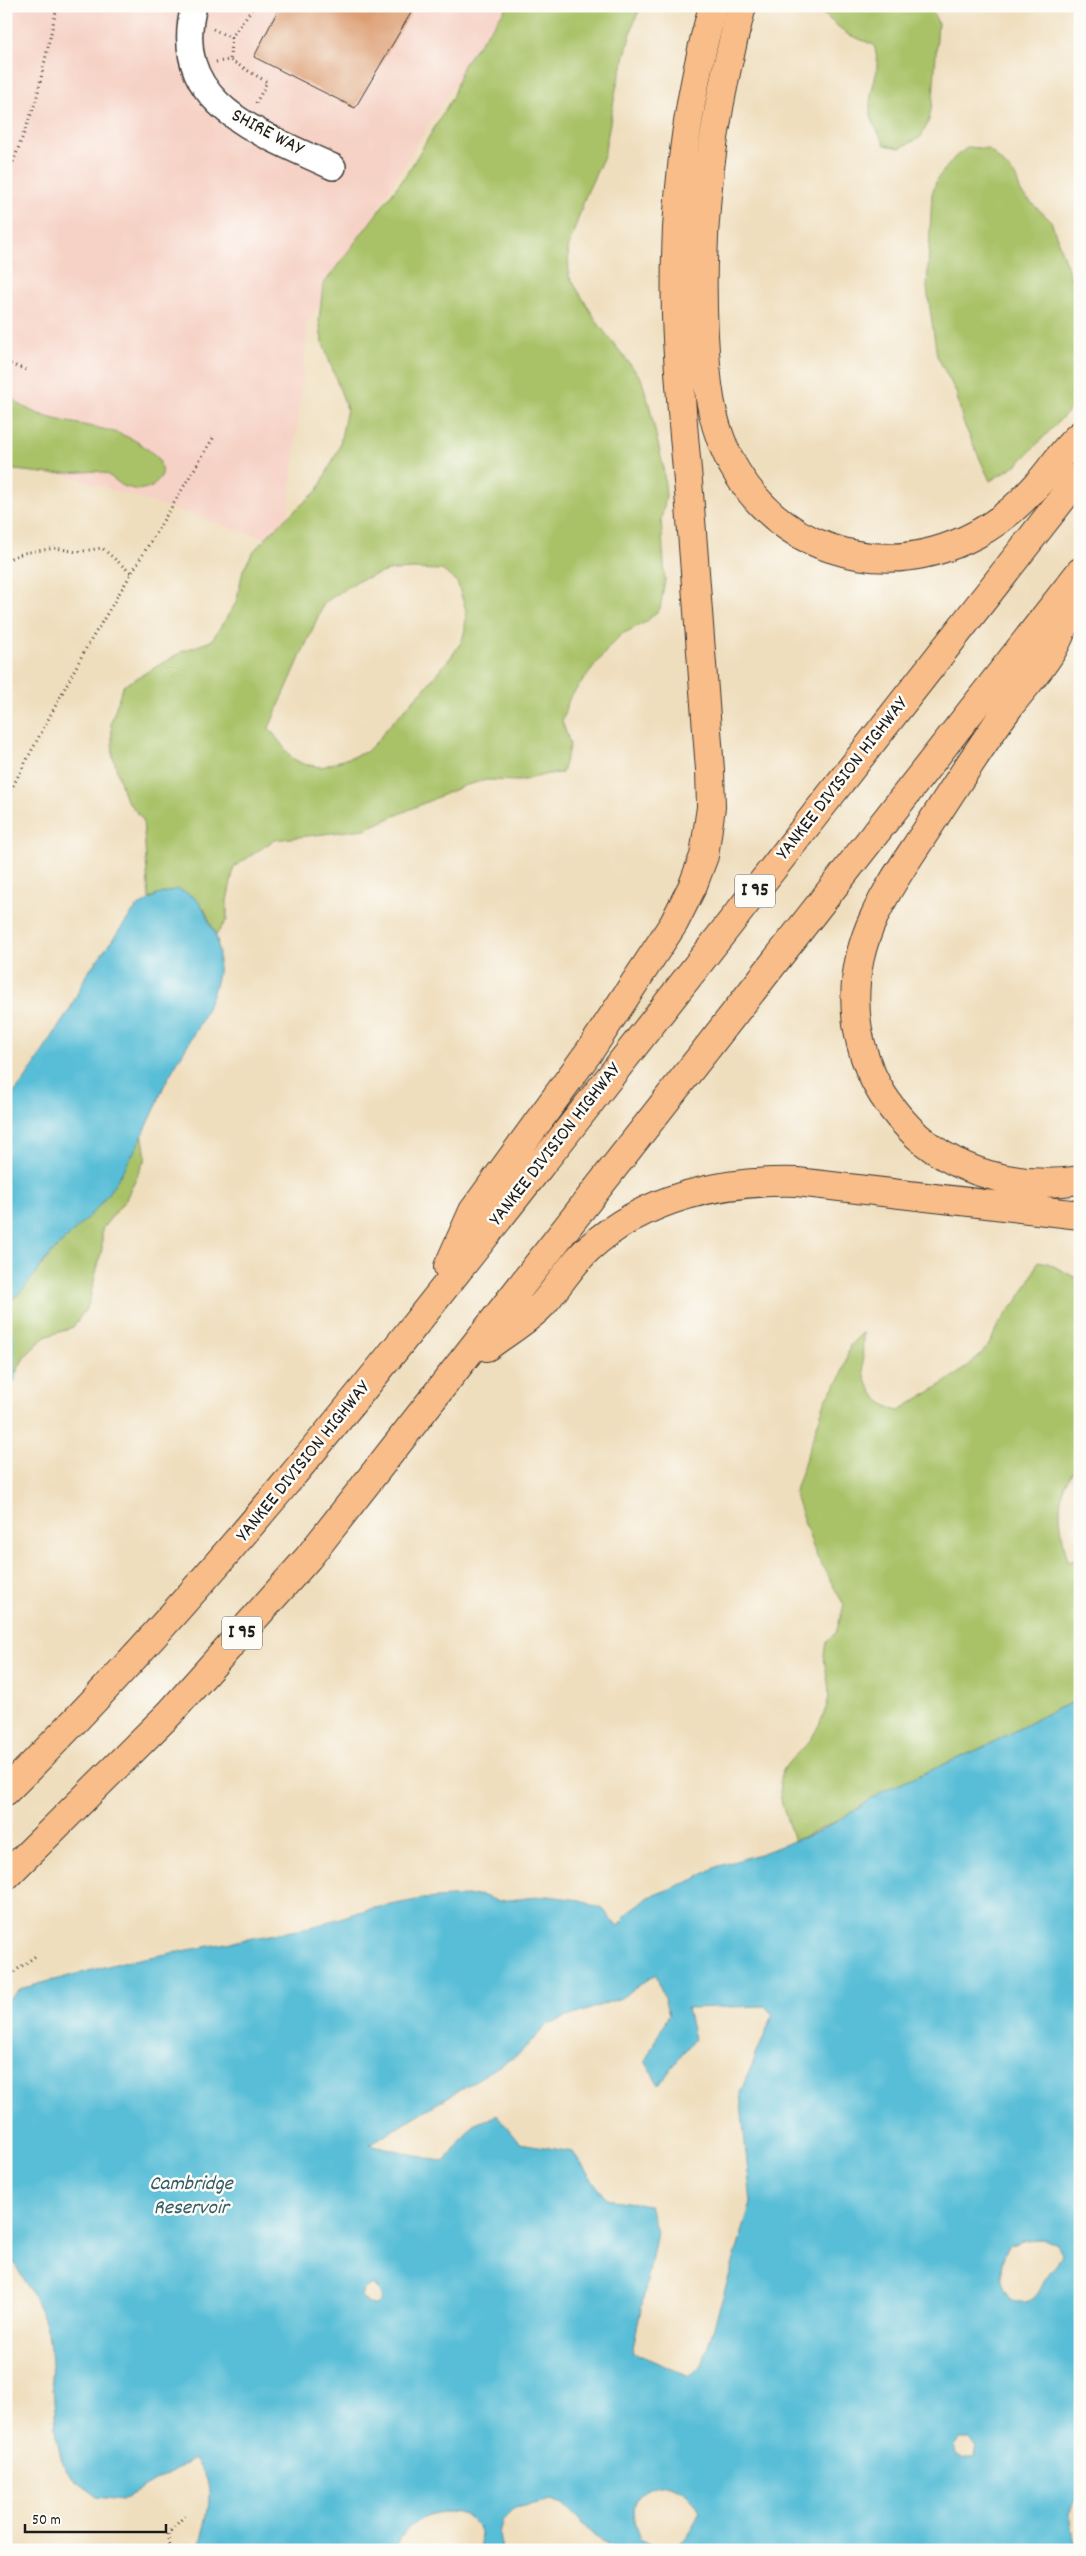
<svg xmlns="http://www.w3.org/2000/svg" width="1086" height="2556" font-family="Dekko,sans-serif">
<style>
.built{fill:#f6d1c5}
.green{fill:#a9c268;stroke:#626f42;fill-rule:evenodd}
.water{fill:#59bed7;stroke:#3a6d7a;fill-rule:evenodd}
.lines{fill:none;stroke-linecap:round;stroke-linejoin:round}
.stream{stroke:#59bed7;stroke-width:5.5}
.building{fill:#dd9e73}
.minor-casing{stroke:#3c3934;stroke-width:28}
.highway-casing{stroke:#3c3934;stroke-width:30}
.path{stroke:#3c3934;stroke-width:3;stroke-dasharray:1 4;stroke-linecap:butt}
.minor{stroke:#fff;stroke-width:25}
.highway{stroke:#f8bd89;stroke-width:28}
.labels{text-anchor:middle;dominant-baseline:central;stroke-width:5;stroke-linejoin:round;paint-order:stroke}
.shield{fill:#fdfcf7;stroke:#605f5e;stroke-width:1}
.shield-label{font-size:19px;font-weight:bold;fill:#1c1c1c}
.street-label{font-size:20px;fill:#1c1c1c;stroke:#fdfcf7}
.water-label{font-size:21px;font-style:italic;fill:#345d67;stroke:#fdfcf7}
</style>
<rect width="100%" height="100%" fill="#fdfcf7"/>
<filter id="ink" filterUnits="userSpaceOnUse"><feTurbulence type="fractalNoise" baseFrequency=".02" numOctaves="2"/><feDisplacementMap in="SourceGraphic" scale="10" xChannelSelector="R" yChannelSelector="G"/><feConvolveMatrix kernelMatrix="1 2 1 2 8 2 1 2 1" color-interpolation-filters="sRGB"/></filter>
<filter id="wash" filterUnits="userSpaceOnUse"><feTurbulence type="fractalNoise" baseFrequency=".0096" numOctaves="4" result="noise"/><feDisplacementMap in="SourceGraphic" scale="20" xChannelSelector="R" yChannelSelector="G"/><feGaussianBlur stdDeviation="1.12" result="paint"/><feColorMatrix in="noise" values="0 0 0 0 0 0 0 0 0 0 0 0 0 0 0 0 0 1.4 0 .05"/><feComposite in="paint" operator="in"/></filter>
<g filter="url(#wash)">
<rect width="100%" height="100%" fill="#efdebd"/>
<path class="built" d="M6,6H516L449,92L308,322L285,545L6,456V128L9,118L6,89Z"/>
<path class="green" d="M508,6H641L633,25L616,89L604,156L586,195L568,249L569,276L599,325L641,378L649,404L663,466L666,496L661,520L665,580L660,609L646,622L622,634L610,646L569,699L562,721L570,744L562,773L548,774L520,781L486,780L463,786L365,829L274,840L234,867L227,901V920L216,935L204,908L157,895L149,899L143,820L125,798L113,757L111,722L123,686L183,651L211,641L236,603L243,570L253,552L274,529L318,490L339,448L347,409L322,341L319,320L323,285L408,172L452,98L463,65ZM412,569L442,570L457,582L466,610L465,629L462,641L451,657L424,689L387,728L379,739L366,752L322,767L303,764L292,758L269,728L324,603L357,581L387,571Z
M814,6H930L938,23L933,99L929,120L921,137L900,148L885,145C878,132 869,119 870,104C872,78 882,74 874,45L847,34Z
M968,147L989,149L1016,177L1021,193L1051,221L1071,278L1080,291V399L1019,463L990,481L963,422L956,392L937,356L927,288L932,194L937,179L955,157Z
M6,393C45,434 111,415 151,452C153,454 158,457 159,460C161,464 161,471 162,475L152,487L137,490L123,486L107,474L97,471L51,474L6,469Z
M142,1132L146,1157L126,1199L102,1229V1249L88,1306L73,1327L45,1337L25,1356L13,1378L6,1384V1300L15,1298L48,1257L100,1204L126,1165Z
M1038,1261L1048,1263L1080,1280V1465C1050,1489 1061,1531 1068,1562L1080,1558V1700L1056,1709L988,1745L882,1792L844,1818L794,1841C789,1824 778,1800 780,1782C782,1762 800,1754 811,1739C817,1730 826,1711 828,1701C833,1678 812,1648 836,1633L844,1605L816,1555L794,1493L826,1399L841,1377L850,1345L863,1332C862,1365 860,1397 898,1411C930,1391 964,1375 988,1346C993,1340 994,1331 998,1325C1015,1304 1029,1287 1038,1261Z"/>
<path class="water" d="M177,889C198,897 201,902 209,922C211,927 215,931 216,936C231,990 186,1042 164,1086C160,1094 158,1103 154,1111C141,1141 121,1177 101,1203C85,1223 64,1239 48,1257C35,1271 25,1295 6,1300V1102L24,1081L70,1009L86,975L136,908L157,895Z
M1080,1700V2492C1065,2511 1069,2530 1079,2550H617L594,2536L563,2504L551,2500L515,2508L503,2520L499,2534L502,2550H478C497,2501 406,2498 397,2550H198C206,2519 220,2484 194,2459L122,2500L97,2497L74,2480L62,2463L57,2439L49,2339L40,2309L6,2248V2000L23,1988L123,1962L308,1928L369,1909L422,1899L481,1895L498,1901L548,1896L580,1900L604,1910L612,1921L620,1926L627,1913L649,1897L693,1880L716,1867L759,1854L818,1832L844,1818L882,1792L988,1745L1056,1709ZM656,1974L669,2014L645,2061L659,2085L694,2039L687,2008L765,2006L773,2015L740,2093L751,2203L702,2366L689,2376L632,2352L657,2233L649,2205L606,2199L573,2152L520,2143L497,2115L473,2125L444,2162L370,2144L519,2054L548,2024L621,1998ZM1041,2239L1056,2242L1062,2253C1059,2263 1053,2268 1047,2276C1038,2292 1037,2306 1012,2301C998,2282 998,2265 1009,2245L1024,2240ZM372,2284L379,2291L382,2300L376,2305L368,2304L362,2297L364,2289ZM960,2439H970L976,2447L974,2458C963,2458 958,2458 955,2446ZM665,2484C682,2488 690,2495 699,2511C695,2527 680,2553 659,2547C653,2545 646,2542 640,2539C628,2509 629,2490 665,2484Z"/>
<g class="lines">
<path class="stream" d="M6,1317L11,1335L13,1380L6,1385"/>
</g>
<g id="blocks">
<path class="building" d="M280,6H415L355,108L254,57Z"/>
</g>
</g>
<g filter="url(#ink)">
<use href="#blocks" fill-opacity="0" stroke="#3c3934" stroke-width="1"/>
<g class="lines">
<g class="minor-casing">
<path id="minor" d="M194,6C168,105 263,134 333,167"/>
</g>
<g class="highway-casing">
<path id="highway" d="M742,6C713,113 698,224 704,335C706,369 708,405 720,437C738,488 778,531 830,548C880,565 930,559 977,534C999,522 1019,505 1036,486C1051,470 1063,449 1080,435
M1078,590C1070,610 1063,631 1053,649C1041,670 1023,688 1009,707C980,747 953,789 926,831C908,859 888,886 874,917C840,990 853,1071 909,1128C952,1173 1020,1190 1080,1180
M448,1267L473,1211L591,1049L674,923L693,885L704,856L711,807L710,770C703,678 696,586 689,493C684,434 678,375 676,316C673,212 685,107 713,6
M487,1347C505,1333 527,1321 542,1305C558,1287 570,1266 588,1249C645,1197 722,1180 797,1182L1080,1215
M6,1791C209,1590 383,1366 559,1142C733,920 906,698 1080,476
M6,1876L170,1713L308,1558L1080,572"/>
</g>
<path class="path" d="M213,29L231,38L230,60
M231,38L254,6
M216,62L230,60L267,82L255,105
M6,181L36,101L57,6
M6,362L28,371
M6,560L23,553L56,548L77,552L102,548L131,573
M6,799L85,650L215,435
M6,1978L38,1954
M169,2550L168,2534L186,2514"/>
<use href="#minor" class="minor"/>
<use href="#highway" class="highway"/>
</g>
</g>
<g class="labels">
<g class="shield">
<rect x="735" y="874.5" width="40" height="33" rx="4"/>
<rect x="222" y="1616.5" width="40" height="33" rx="4"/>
</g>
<g class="shield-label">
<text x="755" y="891">I 95</text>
<text x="242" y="1633">I 95</text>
</g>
<g class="street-label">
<text transform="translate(267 133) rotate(28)">SHIRE WAY</text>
<text transform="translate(843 779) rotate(-52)">YANKEE DIVISION HIGHWAY</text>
<text transform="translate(556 1145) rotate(-52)">YANKEE DIVISION HIGHWAY</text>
<text transform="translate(304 1462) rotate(-51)">YANKEE DIVISION HIGHWAY</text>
</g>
<g class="water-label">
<text x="191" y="2185">Cambridge<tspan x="191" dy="24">Reservoir</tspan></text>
</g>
</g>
<rect width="1086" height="2556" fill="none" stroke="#fdfcf7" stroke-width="25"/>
<path d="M25 2524v8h141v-8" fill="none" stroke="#1c1c1c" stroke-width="2.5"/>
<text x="32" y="2524" font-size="15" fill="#1c1c1c" stroke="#fdfcf7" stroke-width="4" paint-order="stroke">50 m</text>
</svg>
